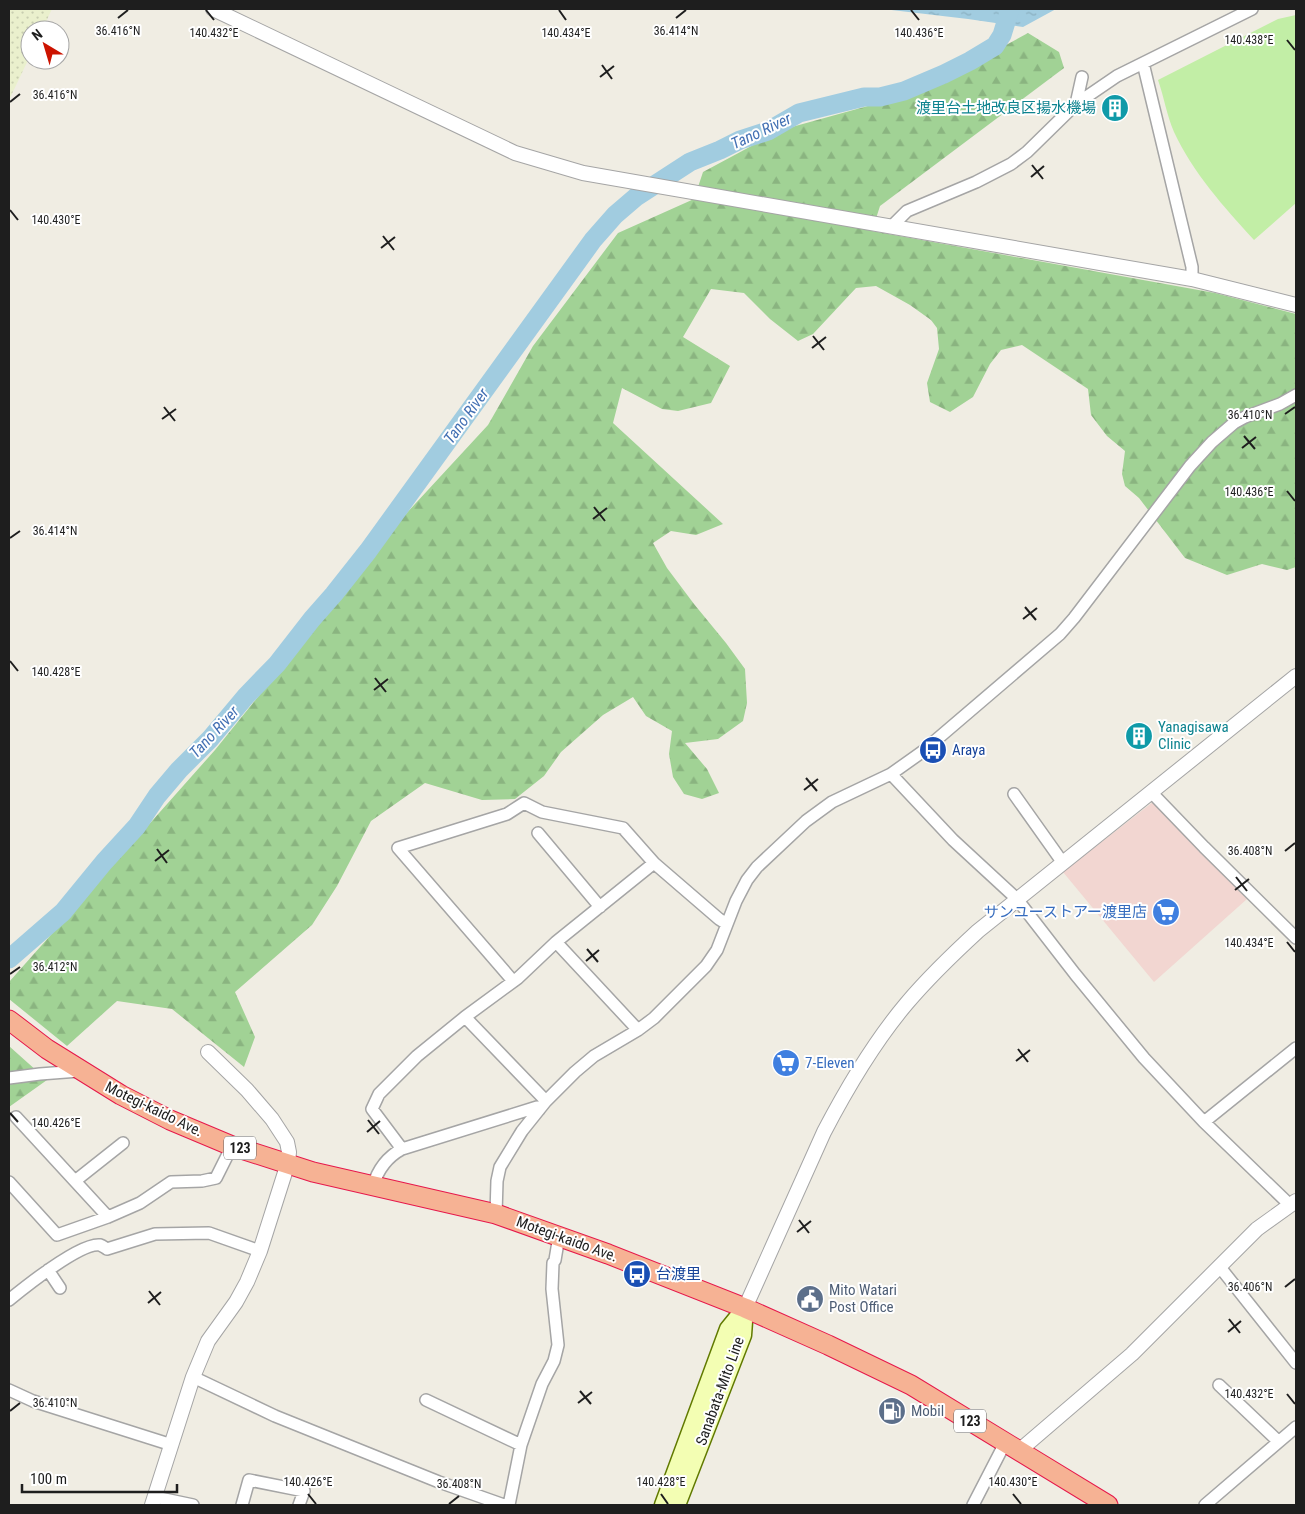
<svg xmlns="http://www.w3.org/2000/svg" width="1305" height="1514" font-family="'Roboto Condensed','Noto Sans JP',sans-serif">
<style>
.commercial{fill:#f2d6d1}
.farmland{fill:url(#farmland-dots)}
.grass{fill:#c2eea6}
.forest{fill:url(#forest-firs)}
.water{fill:url(#water-ripples)}
.lines{fill:none;stroke-linecap:round;stroke-linejoin:round}
.river{stroke:#a1cce0;stroke-width:19}
.minor-casing{stroke:#a5a5a5;stroke-width:14}
.tertiary-casing{stroke:#a5a5a5;stroke-width:16}
.secondary-casing{stroke:#617a00;stroke-width:19}
.trunk-casing{stroke:#e6184b;stroke-width:21}
.minor{stroke:#fff;stroke-width:11}
.tertiary{stroke:#fff;stroke-width:14}
.secondary{stroke:#f3feb3;stroke-width:16}
.trunk{stroke:#f6b294;stroke-width:19}
.ticks{fill:none;stroke:#1e1e1e;stroke-width:2}
.labels{text-anchor:middle;dominant-baseline:central;stroke-width:4;stroke-linejoin:round;paint-order:stroke}
.shield{fill:#fff;stroke:#626262;stroke-width:1}
.shield-label{font-size:14px;font-weight:bold;fill:#1e1e1e}
.culture-label{font-size:15px;fill:#0d838f;stroke:#fff;text-anchor:end}
.transit-label{font-size:15px;fill:#164399;stroke:#fff;text-anchor:start}
.shop-label{font-size:15px;fill:#366cbe;stroke:#fff;text-anchor:end}
.street-label{font-size:15px;fill:#1e1e1e;stroke:#fff}
.service-label{font-size:15px;fill:#4e5e75;stroke:#fff;text-anchor:start}
.water-label{font-size:16px;font-style:italic;fill:#4471b4;stroke:#fff}
.ticks-label{font-size:12px;text-anchor:middle;fill:#1e1e1e;stroke:#fff;stroke-width:4;stroke-linejoin:round;paint-order:stroke}
</style>
<defs>
<pattern id="farmland-dots" width="8" height="8" patternUnits="userSpaceOnUse" patternTransform="scale(1.25)"><rect width="8" height="8" fill="#eaf0cd"/><path d="M2 2h.1M6 6h.1" fill="none" stroke="#c8cdb0" stroke-width="1.8" stroke-linecap="round"/></pattern>
<pattern id="forest-firs" width="22" height="20" patternUnits="userSpaceOnUse" patternTransform="scale(1.25)"><rect width="22" height="20" fill="#a1d295"/><path d="M5 1l3.5 6h-7zM16 11l3.5 6h-7z" fill="#8ab480"/></pattern>
<pattern id="water-ripples" width="26" height="14" patternUnits="userSpaceOnUse" patternTransform="scale(1.25)"><rect width="26" height="14" fill="#a1cce0"/><path d="M2 4q2-2 4 0t4 0M15 11q2-2 4 0t4 0" fill="none" stroke="#8aafc0"/></pattern>
</defs>
<rect width="100%" height="100%" fill="#f0ede3"/>
<path class="commercial" d="M1153,802L1247,899L1154,982L1063,872Z"/>
<path class="farmland" d="M9,9H52L42,30H30V56L9,100Z"/>
<path class="grass" d="M1296,15V203L1254,240C1224,207 1193,173 1174,132C1167,116 1164,97 1158,80L1278,19Z"/>
<path class="forest" d="M1028,33L1059,52L1064,68L880,206L872,231L1215,293L1296,314V567L1287,570L1262,564L1227,575L1185,558L1139,498L1125,486L1122,474L1125,451L1107,436L1091,415L1088,389L1022,345L1001,350L990,364L973,397L950,412L930,402L927,383L939,349L937,328L931,320L910,305L876,286L856,288L813,334L798,341L770,319L744,293L711,289L683,337L730,366L711,403L678,411L662,409L622,388L613,423L723,524L696,535L671,531L653,543L667,568L694,604L726,643L745,669L747,703L743,721L718,739L685,743L707,769L719,793L702,799L684,794L673,777L669,754L672,731L646,716L633,697L603,715L561,752L544,776L515,799L482,800L425,783L371,821L337,886L312,925L235,992L255,1037L244,1067L172,1009L117,1001L67,1046L9,999V982L215,750L403,517L488,425L533,346L618,233L694,199L703,172L781,130L922,91Z
M9,1046L47,1080L9,1107Z"/>
<path class="water" d="M883,9H1056L1023,27L968,19Z"/>
<g class="lines">
<path class="river" d="M9,959L63,912L104,862L137,826L157,796L179,770L210,739L246,696L277,664L312,619L334,594L368,551L593,240L615,215L636,197L690,162L720,150L740,140L768,131L799,113L864,97H880L904,91L944,74L970,61L995,46L1002,35L1010,9"/>
<g class="minor-casing">
<path id="minor" d="M1143,63L1192,267V279
M1082,77L1076,104L1117,76L1252,9
M892,226L907,211L976,182L1011,164L1027,152L1076,104
M891,774L953,840L1017,899L1075,974L1144,1058L1204,1122L1290,1205
M1151,792L1204,847L1296,938
M1014,794L1063,863
M538,833L600,907
M556,942L638,1030
M513,981L398,848L507,814L524,803L542,812L623,828L654,863
M465,1017L546,1101
M9,1078L40,1074L79,1071
M16,1117L108,1217
M1204,1122L1296,1048
M402,1149L372,1109L379,1094L417,1056L465,1017L518,978L556,942L654,863L719,919L727,924
M75,1181L123,1143
M9,1182L57,1235L108,1217L140,1203L171,1182L202,1181L216,1178L232,1146
M373,1186C378,1169 387,1157 402,1149L537,1107L539,1110
M496,1214L497,1181L500,1167L522,1131L546,1101L575,1072L594,1056L638,1030L654,1018L706,966L717,950L736,901L747,880L757,867L806,821L832,802L891,774L922,752L1060,634L1074,618L1190,466L1212,442L1234,423L1245,417L1280,404L1296,395
M1219,1266L1296,1363
M48,1270L60,1288
M9,1300C25,1287 81,1242 100,1245C103,1246 105,1248 107,1249L155,1234L209,1233L260,1251
M193,1377L275,1416L439,1482L504,1505
M1219,1385L1278,1441
M9,1390L33,1401L172,1445
M426,1400L521,1445
M155,1497L193,1505
M242,1505L249,1480L304,1491L299,1505
M509,1505L521,1445L542,1384L554,1361L558,1345L552,1289L553,1263L555,1260L559,1236
M973,1505L1005,1443
M1205,1505L1296,1427"/>
</g>
<g class="tertiary-casing">
<path id="tertiary" d="M213,9L515,153L583,173L1192,279L1296,305
M745,1308L824,1132C848,1086 874,1042 907,1003C929,977 953,954 978,931L1296,676
M1019,1451L1132,1354L1257,1229L1296,1201
M152,1505L193,1377L208,1341L236,1302L247,1282L260,1251L288,1163L289,1152L287,1142L272,1119L247,1090L208,1052"/>
</g>
<g class="secondary-casing">
<path id="secondary" d="M663,1505L728,1329L745,1308
M677,1505L743,1335L745,1308"/>
</g>
<g class="trunk-casing">
<path id="trunk" d="M9,1020L47,1049L121,1095L170,1120L232,1146L313,1172L496,1214L608,1254L745,1308L828,1345L911,1385L1108,1505"/>
</g>
<use href="#minor" class="minor"/>
<use href="#tertiary" class="tertiary"/>
<use href="#secondary" class="secondary"/>
<use href="#trunk" class="trunk"/>
</g>
<path class="ticks" d="M206,10L214,20M559,10L566,20M911,10L919,20M118,18L128,10M676,18L686,10M1287,40L1295,50M602,65L612,79M600,77L614,66M10,102L20,94M1032,165L1043,179M1031,177L1044,166M10,210L18,220M383,236L394,250M381,248L395,237M813,336L824,350M812,348L826,337M164,407L175,421M1285,414L1295,407M162,419L176,409M1244,436L1255,449M1242,448L1256,437M1287,491L1295,501M594,507L605,521M593,519L607,508M10,538L20,531M1025,607L1036,620M1023,619L1037,608M10,661L18,671M375,678L386,692M374,690L388,679M806,778L817,791M804,790L818,779M157,849L167,863M1285,851L1295,843M155,861L169,850M1236,877L1247,891M1235,890L1249,879M1287,942L1295,952M587,949L598,962M586,961L599,950M10,974L20,967M1018,1049L1028,1062M1016,1061L1030,1050M10,1113L18,1122M368,1120L379,1134M367,1132L380,1121M799,1220L809,1233M797,1232L811,1221M1285,1287L1295,1279M149,1291L160,1305M148,1303L161,1292M1229,1319L1240,1333M1228,1332L1241,1321M580,1391L591,1404M1287,1394L1295,1404M578,1403L592,1392M10,1411L20,1403M308,1494L316,1504M661,1494L668,1504M1013,1494L1021,1504M449,1504L459,1496"/>
<defs>
<g id="building-disc" transform="scale(1.4375)"><circle r="9.5" fill="#0f9aa8" stroke="#fff"/><path d="M-4-6H4V6H1V3H-1V6H-4ZM-2.5-4.3h1.7v1.8h-1.7ZM.8-4.3h1.7v1.8H.8ZM-2.5-1h1.7V.8h-1.7ZM.8-1h1.7V.8H.8Z" fill="#fff"/></g>
<g id="bus-disc" transform="scale(1.4375)"><circle r="9.5" fill="#1a4fb4" stroke="#fff"/><path d="M-5-6H5V4H4V6H2V4H-2V6H-4V4H-5ZM-3.5-4V0h7V-4ZM-3.5 1.2v1.5H-2V1.2ZM2 1.2v1.5H3.5V1.2Z" fill="#fff"/></g>
<g id="supermarket-disc" transform="scale(1.4375)"><circle r="9.5" fill="#3f7fe0" stroke="#fff"/><path d="M-6-5.5h2.5l.6 2H6L4.5 2H-2.5L-4.4-4H-6ZM-1.5 3.2a1.3 1.3 0 1 0 .1 0ZM3 3.2a1.3 1.3 0 1 0 .1 0Z" fill="#fff"/></g>
<g id="civic-disc" transform="scale(1.4375)"><circle r="9.5" fill="#5c6f8a" stroke="#fff"/><path d="M-.6-6.5H3V-4.5H.6V-3L4-1V1h2V6H-6V1h2V-1L-.6-3ZM-1.2 2.5V6h2.4V2.5Z" fill="#fff"/></g>
<g id="fuel-disc" transform="scale(1.4375)"><circle r="9.5" fill="#5c6f8a" stroke="#fff"/><path d="M-5.5-6h7V0h2V4h1.3V-2.5L3-4.5l.8-.8L6-3V5H2.5V1h-1V6h-7ZM-4.2-4.7v3.2H.2V-4.7Z" fill="#fff"/></g>
</defs>
<g fill-rule="evenodd">
<use href="#building-disc" x="1115" y="108"/>
<use href="#building-disc" x="1139" y="736"/>
<use href="#bus-disc" x="933" y="750"/>
<use href="#supermarket-disc" x="1166" y="912"/>
<use href="#supermarket-disc" x="786" y="1063"/>
<use href="#bus-disc" x="637" y="1274"/>
<use href="#civic-disc" x="810" y="1299"/>
<use href="#fuel-disc" x="892" y="1411"/>
</g>
<g class="labels">
<g class="shield">
<rect x="224" y="1136.5" width="32" height="23" rx="4"/>
<rect x="954" y="1409.5" width="32" height="23" rx="4"/>
</g>
<g class="shield-label">
<text x="240" y="1148">123</text>
<text x="970" y="1421">123</text>
</g>
<g class="culture-label">
<text x="1096" y="108">渡里台土地改良区揚水機場</text>
<text x="1158" y="727" text-anchor="start">Yanagisawa<tspan x="1158" dy="17">Clinic</tspan></text>
</g>
<g class="transit-label">
<text x="952" y="750">Araya</text>
<text x="656" y="1274">台渡里</text>
</g>
<g class="shop-label">
<text x="1147" y="912">サンユーストアー渡里店</text>
<text x="805" y="1063" text-anchor="start">7-Eleven</text>
</g>
<g class="street-label">
<text transform="translate(154 1109) rotate(26)">Motegi-kaido Ave.</text>
<text transform="translate(567 1239) rotate(20)">Motegi-kaido Ave.</text>
<text transform="translate(720 1391) rotate(-70)">Sanabata-Mito Line</text>
</g>
<g class="service-label">
<text x="829" y="1290">Mito Watari<tspan x="829" dy="17">Post Office</tspan></text>
<text x="911" y="1411">Mobil</text>
</g>
<g class="water-label">
<text transform="translate(761 131) rotate(-25)">Tano River</text>
<text transform="translate(466 416) rotate(-54)">Tano River</text>
<text transform="translate(214 732) rotate(-47)">Tano River</text>
</g>
</g>
<g class="ticks-label">
<text x="676" y="35">36.414°N</text>
<text x="118" y="35">36.416°N</text>
<text x="214" y="37">140.432°E</text>
<text x="566" y="37">140.434°E</text>
<text x="919" y="37">140.436°E</text>
<text x="1249" y="44">140.438°E</text>
<text x="55" y="99">36.416°N</text>
<text x="56" y="224">140.430°E</text>
<text x="1250" y="419">36.410°N</text>
<text x="1249" y="496">140.436°E</text>
<text x="55" y="535">36.414°N</text>
<text x="56" y="676">140.428°E</text>
<text x="1250" y="855">36.408°N</text>
<text x="1249" y="947">140.434°E</text>
<text x="55" y="971">36.412°N</text>
<text x="56" y="1127">140.426°E</text>
<text x="1250" y="1291">36.406°N</text>
<text x="1249" y="1398">140.432°E</text>
<text x="55" y="1407">36.410°N</text>
<text x="308" y="1486">140.426°E</text>
<text x="661" y="1486">140.428°E</text>
<text x="1013" y="1486">140.430°E</text>
<text x="459" y="1488">36.408°N</text>
</g>
<rect width="1305" height="1514" fill="none" stroke="#1e1e1e" stroke-width="20"/>
<g transform="translate(45 45) rotate(322)"><circle r="24" fill="#ffffff" stroke="#a5a5a5"/>
<path d="M0-4L9 19L0 12L-9 19Z" fill="#cc1300"/>
<text y="-8" font-size="14" font-weight="bold" text-anchor="middle" fill="#1e1e1e">N</text>
</g>
<path d="M22 1484v8h155v-8" fill="none" stroke="#1e1e1e" stroke-width="2.5"/>
<text x="30" y="1484" font-size="15" fill="#1e1e1e" stroke="#ffffff" stroke-width="4" paint-order="stroke">100 m</text>
</svg>
